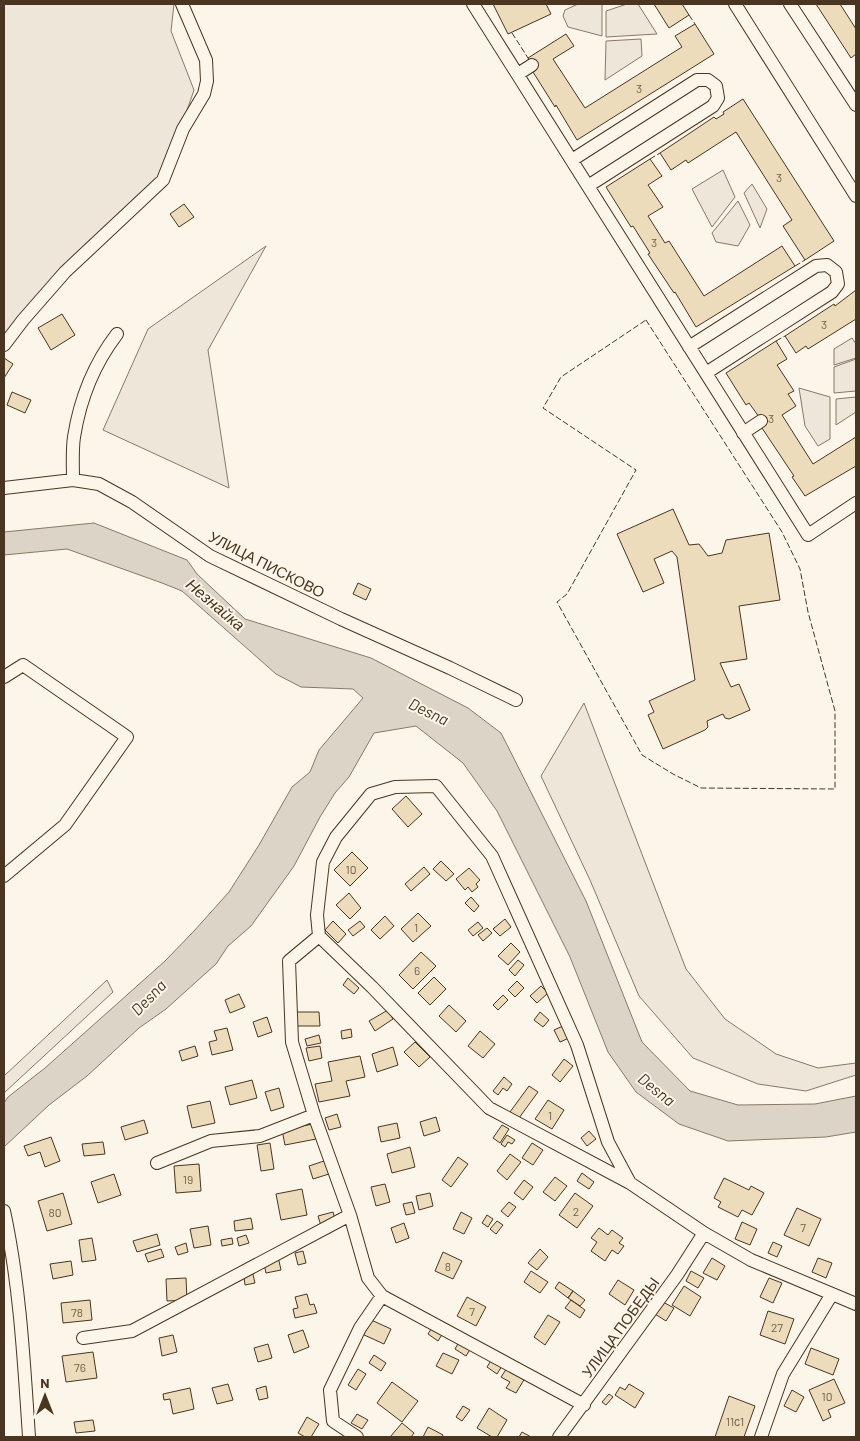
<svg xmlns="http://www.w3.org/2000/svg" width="860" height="1441" font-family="Barlow,sans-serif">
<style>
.green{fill:#ede6d9;stroke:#887966}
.water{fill:#dcd4c6;stroke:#887966}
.building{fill:#ecdcbc;stroke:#4a3520}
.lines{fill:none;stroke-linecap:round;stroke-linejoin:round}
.minor-casing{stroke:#4a3520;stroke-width:14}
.minor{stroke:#fbf6e9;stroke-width:12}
.fence{stroke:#4a3520;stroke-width:1;stroke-dasharray:6 2.5;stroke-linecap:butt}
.labels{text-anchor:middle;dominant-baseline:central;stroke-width:4;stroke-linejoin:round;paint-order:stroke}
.number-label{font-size:12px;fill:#725f47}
.street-label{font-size:15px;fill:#4a3520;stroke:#fbf6e9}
.water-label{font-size:16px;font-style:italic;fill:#4a3520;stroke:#fbf6e9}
</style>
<rect width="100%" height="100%" fill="#fbf6e9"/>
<path class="green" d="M4,4H174L171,31L194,90L165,174L4,338Z
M578,4H602V36L568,27L563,16L565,10Z
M627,4H638L657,34L606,37V11Z
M641,39L642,56L605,80L606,41Z
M723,170L735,197L712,227L692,189Z
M752,184L767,209L760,228L744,193Z
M738,201L750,225L738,246L716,242L712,233Z
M266,246L208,350L229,488L103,430L148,329Z
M852,338L856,344V358L834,365V349Z
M856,359V391L834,393V367Z
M799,388L830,397V439L818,446L805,426Z
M856,397V412L836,425V399Z
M584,703L686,969L725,1019L776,1054L818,1068L856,1063V1075L806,1091L758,1084L693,1058L639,996L590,880L541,776Z
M107,980L113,992L4,1093V1076Z"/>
<path class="water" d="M94,523L187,560L197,574L245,619L371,658L468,708L501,733L586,901L642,1042L690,1091L738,1105L815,1104L856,1096V1132L826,1137L728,1141L679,1124L636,1092L608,1052L570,957L497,811L463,763L416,726L374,733L349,777L335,793L320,817L294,866L251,926L228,946L216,964L166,1009L139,1028L87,1076L49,1105L4,1147V1103L8,1097L45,1068L118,1003L165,961L194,931L229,892L259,845L292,787L310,772L319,750L363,698L353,689L301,687L276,674L182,591L162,583L67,549L4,555V532Z"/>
<path class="building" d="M493,4H546L551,14L508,34Z
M654,4H682L689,15L669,28Z
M816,4H840L856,29V54L851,58Z
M695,24L714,54L577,140L556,105L555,107L533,72L536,70L528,58L566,34L574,46L553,59L585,108L682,47L675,36Z
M743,99L834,241L805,260L783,226L792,220L736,132L688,163L686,160L671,170L660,153L714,117L716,119L724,114L723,112Z
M650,159L662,176L648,185L663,207L648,216L665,243L669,241L704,296L782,246L795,266L696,327L675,292L674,293L648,254L650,253L633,226L631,227L606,187Z
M184,204L194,217L179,227L170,214Z
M856,290V319L808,349L806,346L796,353L785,336L834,304L835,306Z
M62,314L75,335L51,350L38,328Z
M776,341L787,359L777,365L794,391L788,394L796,406L782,415L813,464L856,437V466L805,496L792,477L794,476L762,428L764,426L757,414L749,403L746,405L726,373Z
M4,358L13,364L4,378Z
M12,392L31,400L25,413L7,405Z
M673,509L689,545L699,544L708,556L722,553L726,540L769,533L780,600L739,606L747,659L720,663L731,687L739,684L750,710L729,719L725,718L723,714L707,721L708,727L705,730L663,749L648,715L654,712L649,701L695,680L677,557L672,551L654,559L664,583L643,592L617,534Z
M358,583L371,589L366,600L353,594Z
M406,796L422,814L408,827L392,809Z
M352,852L368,868L350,886L334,870Z
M441,861L454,874L446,881L433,869Z
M424,867L430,874L411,891L405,884Z
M469,868L480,880L476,884L478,887L472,892L468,887L465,890L456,879Z
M349,893L361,908L350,919L336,905Z
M471,897L479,906L474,912L465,903Z
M418,913L431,926L413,942L401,929Z
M385,916L394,926L380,939L371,930Z
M505,919L511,927L500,936L493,929Z
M333,921L346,934L338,943L325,930Z
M360,921L365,927L353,936L348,930Z
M478,922L483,928L473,936L468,930Z
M487,928L492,933L483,941L478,935Z
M511,943L520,952L508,965L498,956Z
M421,952L436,966L413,989L399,975Z
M518,960L524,965L515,976L509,970Z
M434,977L446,989L430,1005L418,993Z
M348,978L359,988L354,994L343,985Z
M517,981L524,988L515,997L508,990Z
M541,986L548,993L537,1003L530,996Z
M239,994L245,1007L230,1013L225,1000Z
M503,995L508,1000L498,1010L493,1005Z
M449,1005L466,1021L456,1032L439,1016Z
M388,1010L393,1019L375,1031L369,1021Z
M296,1012H319L320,1026H296Z
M540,1012L549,1020L543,1027L534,1020Z
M267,1017L272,1032L258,1037L253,1022Z
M563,1026L569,1038L560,1042L554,1030Z
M227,1028L233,1050L212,1055L209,1042L217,1040L214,1031Z
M351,1029L352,1037L342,1039L341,1031Z
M480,1031L495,1044L483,1058L468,1046Z
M319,1035L321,1043L307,1046L305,1039Z
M415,1042L430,1057L419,1067L404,1052Z
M195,1046L198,1056L182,1061L179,1051Z
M320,1046L322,1058L309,1061L306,1048Z
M393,1047L398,1065L377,1072L372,1054Z
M360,1056L365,1077L346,1081L350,1096L319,1102L315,1084L332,1081L328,1062Z
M564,1059L573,1066L560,1082L552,1075Z
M504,1077L512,1084L507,1091L503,1088L498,1095L493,1091Z
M252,1080L257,1098L230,1105L225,1087Z
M529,1086L538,1092L519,1118L510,1112Z
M279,1088L284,1107L271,1111L265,1092Z
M548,1100L564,1110L552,1129L535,1119Z
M210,1101L215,1123L192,1128L187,1106Z
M337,1114L341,1127L329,1130L325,1118Z
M436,1117L440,1131L424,1136L420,1122Z
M144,1120L148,1133L125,1140L121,1127Z
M397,1123L400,1138L381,1142L378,1127Z
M313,1124L316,1139L285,1145L282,1130Z
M502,1125L509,1129L500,1143L493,1138Z
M589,1131L596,1139L587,1146L581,1138Z
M507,1135L515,1140L512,1144L508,1142L505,1147L501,1144Z
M51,1137L60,1161L45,1167L40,1152L28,1156L24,1146Z
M103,1142L105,1154L84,1156L82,1144Z
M270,1143L274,1169L261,1171L257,1145Z
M532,1143L543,1150L533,1165L522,1158Z
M410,1147L415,1167L392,1173L387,1154Z
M510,1154L521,1162L507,1180L497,1171Z
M458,1157L468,1164L451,1187L442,1180Z
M324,1161L329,1174L313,1179L309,1166Z
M199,1164L201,1191L176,1193L174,1166Z
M582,1173L594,1182L589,1189L577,1181Z
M114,1174L121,1195L98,1203L91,1182Z
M555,1177L567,1186L555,1201L543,1192Z
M724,1178L749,1190L751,1186L764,1193L752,1215L742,1210L738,1217L718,1207L721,1202L714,1198Z
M524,1180L533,1187L523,1200L514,1193Z
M385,1184L390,1202L376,1206L371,1187Z
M302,1189L307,1215L281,1220L276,1194Z
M63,1193L72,1224L47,1231L38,1201Z
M430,1193L433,1206L419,1210L416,1196Z
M575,1193L593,1206L577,1228L559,1215Z
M412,1202L415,1213L406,1215L403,1204Z
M509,1202L516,1207L508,1217L501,1211Z
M797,1208L821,1219L809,1246L784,1235Z
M333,1212L336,1222L321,1226L318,1216Z
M461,1212L472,1218L464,1234L453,1229Z
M487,1215L493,1219L488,1227L482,1223Z
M251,1218L253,1229L235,1231L234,1221Z
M497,1221L503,1225L496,1234L490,1229Z
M742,1222L757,1229L750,1245L735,1239Z
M404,1223L409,1238L396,1243L391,1228Z
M208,1226L211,1245L194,1248L190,1229Z
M599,1228L608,1235L612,1230L623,1238L619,1243L624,1246L618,1254L612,1250L605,1261L591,1251L597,1242L591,1238Z
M157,1234L160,1245L137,1252L133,1241Z
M246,1235L249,1243L239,1246L237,1238Z
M92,1238L96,1260L82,1262L79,1240Z
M232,1238L233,1244L222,1246L221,1240Z
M773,1242L782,1246L777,1257L768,1253Z
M186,1243L188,1252L178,1255L175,1247Z
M161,1249L164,1257L148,1262L145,1254Z
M540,1249L548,1257L537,1270L528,1263Z
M303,1251L306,1263L298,1265L295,1253Z
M277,1252L281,1270L266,1273L262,1255Z
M443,1252L462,1261L453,1279L435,1271Z
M712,1258L725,1266L717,1280L703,1273Z
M818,1258L832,1263L826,1278L812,1272Z
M71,1261L73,1275L53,1279L50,1264Z
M251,1266L255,1283L245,1285L244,1277Z
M531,1271L548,1282L540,1293L524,1282Z
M691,1271L704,1278L698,1288L686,1281Z
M186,1278L187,1300L167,1301L166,1279Z
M769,1278L782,1283L773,1303L760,1297Z
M618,1280L634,1290L625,1305L609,1294Z
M559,1282L573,1291L568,1298L555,1288Z
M684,1286L701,1297L690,1316L672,1305Z
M573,1291L585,1300L580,1306L568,1298Z
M307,1294L310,1305L314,1304L317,1313L295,1318L293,1309L298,1308L295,1297Z
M467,1297L486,1307L476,1326L457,1316Z
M90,1300L92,1320L63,1323L61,1303Z
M571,1300L585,1310L580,1318L565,1308Z
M663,1302L674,1308L666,1321L655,1314Z
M768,1311L794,1319L785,1344L760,1335Z
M548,1315L560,1322L545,1345L534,1337Z
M369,1319L391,1329L384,1344L362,1334Z
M433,1326L443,1333L438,1341L428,1334Z
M303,1330L309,1347L294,1353L288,1335Z
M173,1335L177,1352L162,1356L159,1338Z
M460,1340L471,1348L466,1356L455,1349Z
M268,1344L272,1358L258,1362L254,1348Z
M811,1348L839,1359L833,1375L805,1364Z
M93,1352L97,1378L66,1382L62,1356Z
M443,1353L459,1360L452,1374L436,1366Z
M374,1355L386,1363L381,1371L369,1363Z
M492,1359L502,1366L497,1374L487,1367Z
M507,1368L525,1378L516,1393L506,1388L510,1382L501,1377Z
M358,1369L366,1374L356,1390L348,1385Z
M834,1379L845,1403L828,1410L831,1417L823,1421L809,1390Z
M392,1382L418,1401L402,1422L377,1403Z
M228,1384L233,1400L217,1404L212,1388Z
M629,1384L644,1393L635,1408L615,1395L620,1387L625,1390Z
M266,1386L268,1398L259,1400L256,1389Z
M190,1388L194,1409L173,1414L170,1399L164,1400L163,1394Z
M792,1390L804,1397L796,1412L784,1406Z
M609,1394L613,1397L606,1405L602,1402Z
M729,1396L755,1406L744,1437H715Z
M463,1406L470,1410L462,1421L456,1417Z
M489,1408L507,1420L497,1437H492L477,1428Z
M357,1414L368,1420L362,1429L351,1423Z
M307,1417L319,1424L311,1437H305L298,1433Z
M93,1420L95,1431L76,1433L74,1422Z
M402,1423L414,1433L411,1437H390Z
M428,1427L443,1435L442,1437H423Z
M522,1432L531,1437H519Z"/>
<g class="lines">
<g class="minor-casing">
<path id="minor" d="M473,4L808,535L856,503
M735,4L856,196
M790,4L856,105
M518,74L532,65
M572,160L697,80H708L716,86L718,98L713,106L588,186
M4,345L23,320L65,272L163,180L183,129L204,94L207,81L206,60L182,4
M689,347L816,266L827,265L836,272L838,284L832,292L706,373
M743,433L761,421
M73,480C73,466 72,450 74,437C80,399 94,364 117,334
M4,488L73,480L99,484L132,502L210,556L341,619L450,668L516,700
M4,677L23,665L127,737L65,825L4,876
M319,936L317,915L323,862L336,837L371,794L395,787L436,786L492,856L577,1045L608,1142L630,1183
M157,1163L211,1141L260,1136L314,1115
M4,1211C20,1285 24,1362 29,1437
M83,1338L132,1331L350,1215
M584,1405L382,1296L368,1278L350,1215L314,1115L292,1042L289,961L319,936L372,987L489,1108L630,1183L704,1233L751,1260L856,1304
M357,1437L333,1421L330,1390L360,1328L382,1296
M559,1437L677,1275L704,1233
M761,1437L783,1374L832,1294"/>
</g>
<use href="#minor" class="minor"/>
<path class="fence" d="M689,15L695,24
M512,33L528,58
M650,159L660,153
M795,266L805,260
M646,320L782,532L800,569L808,612L835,711V789L701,788L673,774L642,755L557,602L567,594L636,470L543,408L561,377Z
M776,341L785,336"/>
</g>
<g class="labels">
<g class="number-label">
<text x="639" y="88">3</text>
<text x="779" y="177">3</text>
<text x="654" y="242">3</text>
<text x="824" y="324">3</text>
<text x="771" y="418">3</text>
<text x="351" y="869">10</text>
<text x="416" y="927">1</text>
<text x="417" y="970">6</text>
<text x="550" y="1115">1</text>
<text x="188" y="1179">19</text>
<text x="576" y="1211">2</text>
<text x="55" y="1212">80</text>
<text x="803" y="1227">7</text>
<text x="448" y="1266">8</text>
<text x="472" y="1311">7</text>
<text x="77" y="1312">78</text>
<text x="777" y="1327">27</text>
<text x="80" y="1367">76</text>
<text x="827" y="1396">10</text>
<text x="735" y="1421">11с1</text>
</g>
<g class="street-label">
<text transform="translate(267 564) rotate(27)">УЛИЦА ПИСКОВО</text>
<text transform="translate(620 1327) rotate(-54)">УЛИЦА ПОБЕДЫ</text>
</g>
<g class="water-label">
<text transform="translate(216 604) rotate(40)">Незнайка</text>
<text transform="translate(429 711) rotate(26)">Desna</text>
<text transform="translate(148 997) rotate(-46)">Desna</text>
<text transform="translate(657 1089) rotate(39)">Desna</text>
</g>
</g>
<rect width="860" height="1441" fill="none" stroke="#4a3520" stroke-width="10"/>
<g transform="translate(45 1396)" stroke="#fbf6e9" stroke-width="4" paint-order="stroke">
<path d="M0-4L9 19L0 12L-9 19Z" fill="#4a3520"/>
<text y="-8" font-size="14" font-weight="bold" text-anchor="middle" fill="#4a3520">N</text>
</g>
</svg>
